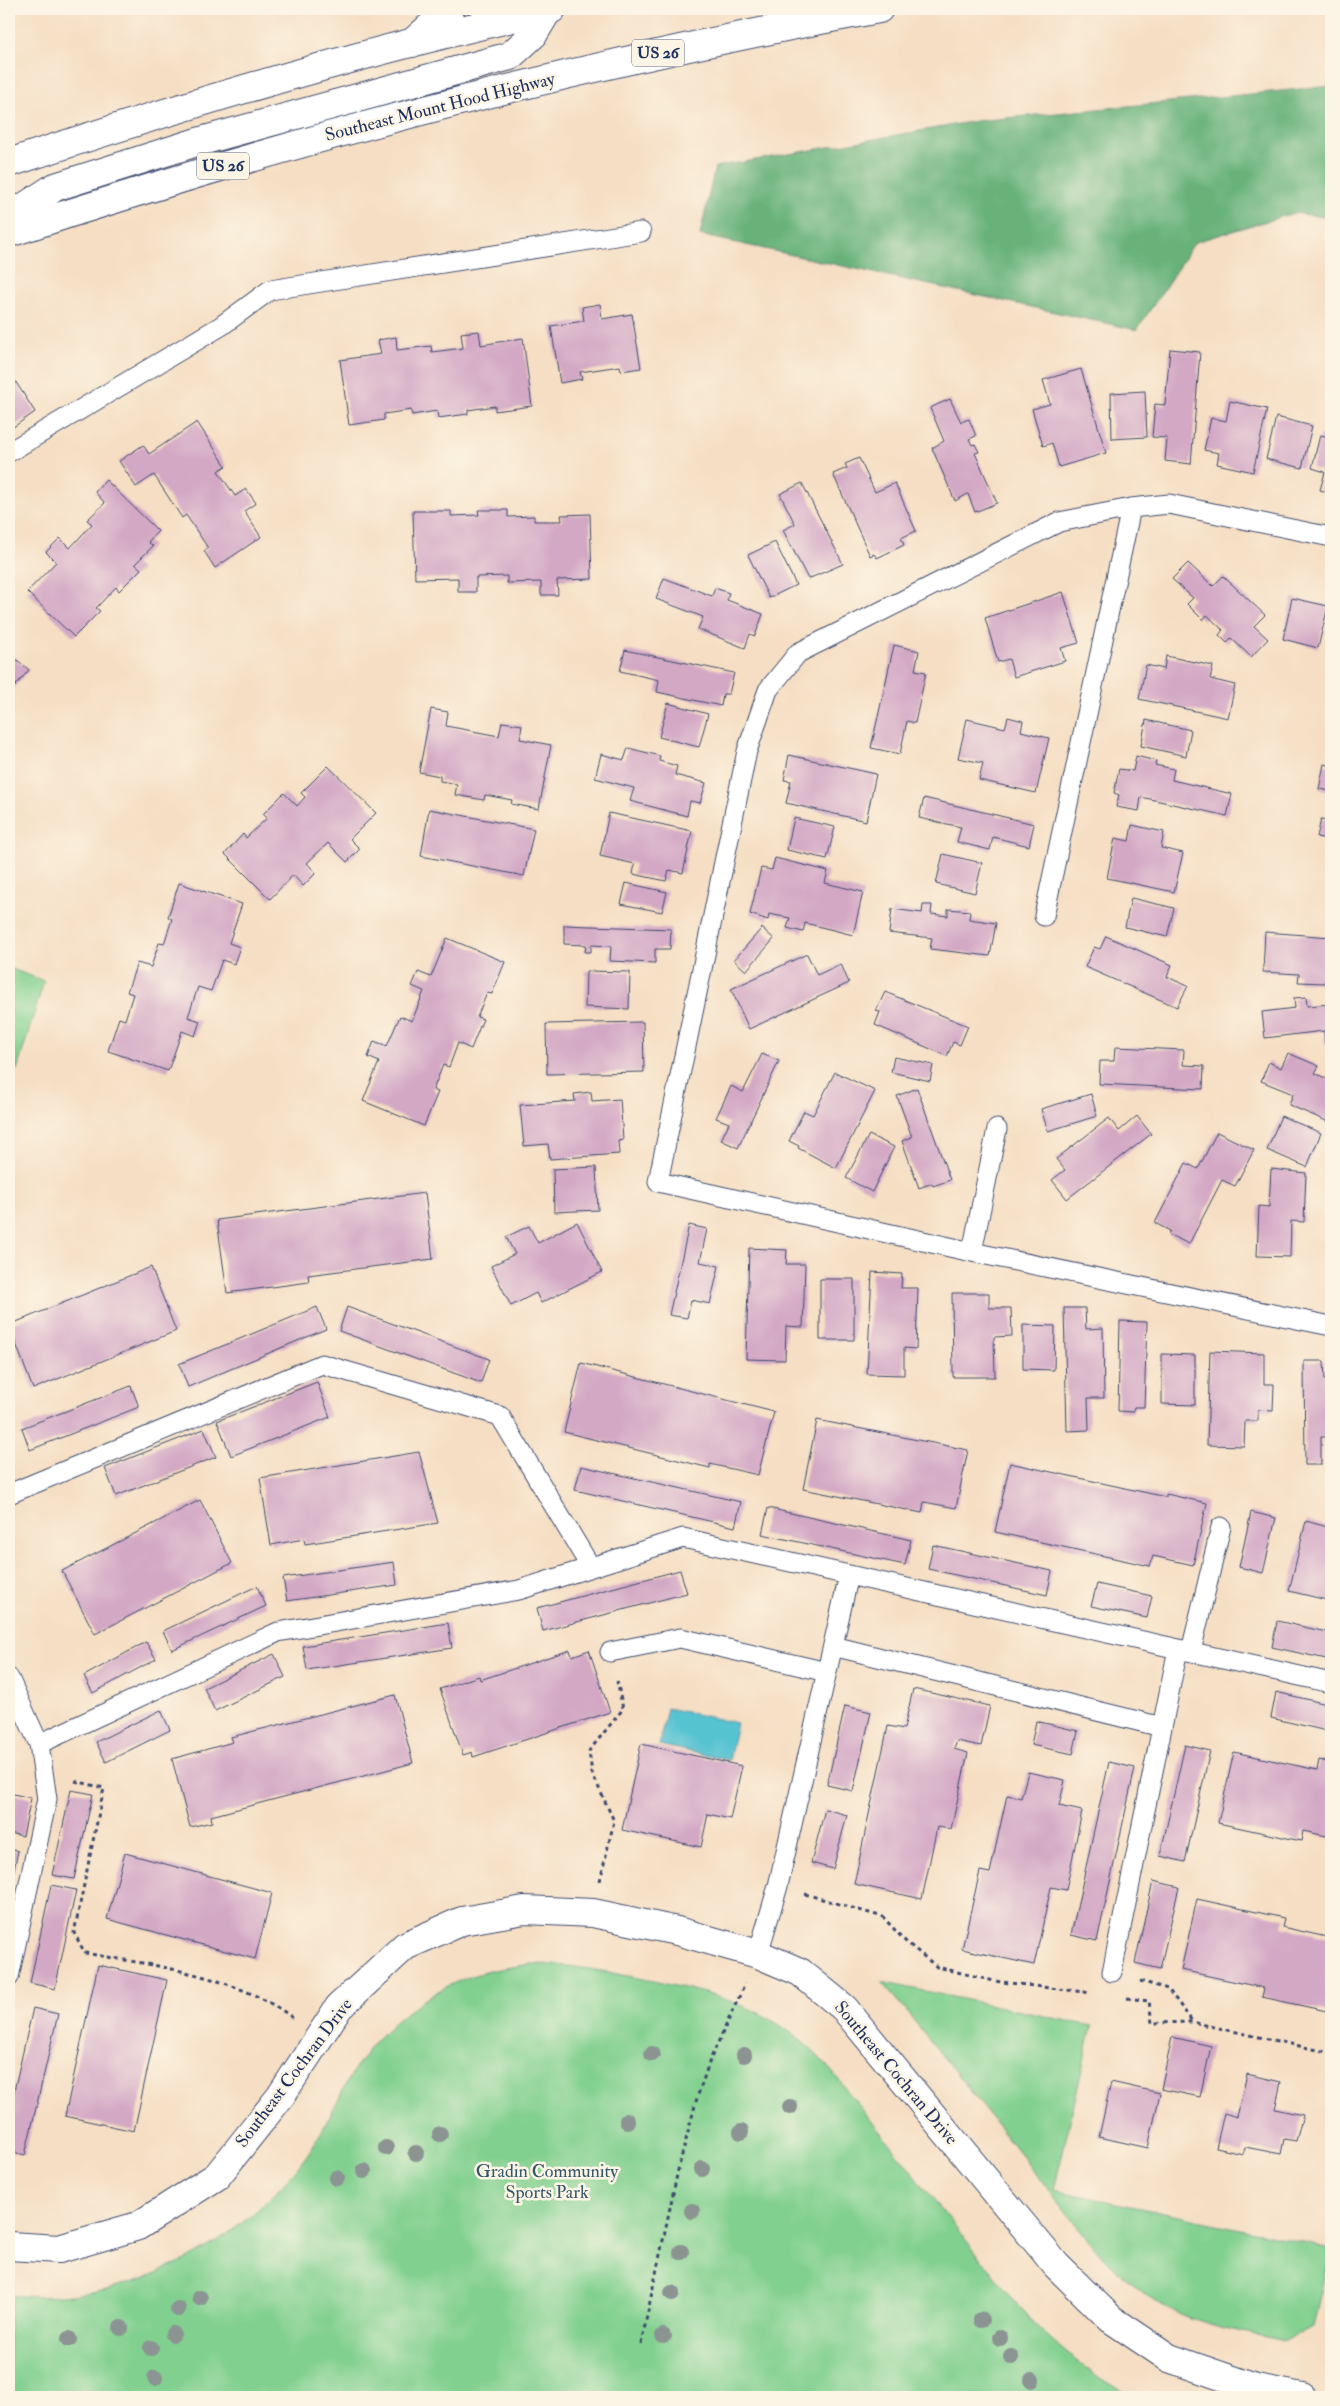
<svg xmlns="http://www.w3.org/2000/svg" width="1340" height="2406" font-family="'IM FELL Double Pica',serif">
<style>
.green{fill:#81d08f;stroke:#4e8076}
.forest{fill:#68b27a;stroke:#42706c}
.water{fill:#57c3d1;stroke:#397998}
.building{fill:#d3a8c5}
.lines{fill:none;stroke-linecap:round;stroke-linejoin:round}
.service-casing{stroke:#3c496d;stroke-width:21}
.minor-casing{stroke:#3c496d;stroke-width:30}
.tertiary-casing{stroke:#3c496d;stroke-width:30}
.trunk-casing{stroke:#3c496d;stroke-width:30}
.path{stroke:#3c496d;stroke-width:3;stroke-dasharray:4 4;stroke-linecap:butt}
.service{stroke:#fff;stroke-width:19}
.minor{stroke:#fff;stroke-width:28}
.tertiary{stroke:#fff;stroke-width:28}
.trunk{stroke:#fff;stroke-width:28}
.tree{fill:#8b9492}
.labels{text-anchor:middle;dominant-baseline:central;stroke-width:5;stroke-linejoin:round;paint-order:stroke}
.shield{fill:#fcf5e5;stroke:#5e6a86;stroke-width:1}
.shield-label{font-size:16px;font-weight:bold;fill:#1b2f5e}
.street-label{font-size:18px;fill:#1b2f5e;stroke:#fcf5e5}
.park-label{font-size:18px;fill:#34576a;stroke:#fcf5e5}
</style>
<rect width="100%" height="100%" fill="#fcf5e5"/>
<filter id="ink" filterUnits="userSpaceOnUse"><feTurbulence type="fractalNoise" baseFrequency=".02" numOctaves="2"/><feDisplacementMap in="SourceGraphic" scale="10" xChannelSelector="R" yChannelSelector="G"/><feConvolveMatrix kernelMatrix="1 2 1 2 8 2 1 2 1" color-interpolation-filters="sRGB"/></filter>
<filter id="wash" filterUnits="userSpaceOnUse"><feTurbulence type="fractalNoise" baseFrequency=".0096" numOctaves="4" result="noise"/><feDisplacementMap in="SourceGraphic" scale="20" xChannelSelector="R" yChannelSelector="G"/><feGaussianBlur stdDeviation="1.12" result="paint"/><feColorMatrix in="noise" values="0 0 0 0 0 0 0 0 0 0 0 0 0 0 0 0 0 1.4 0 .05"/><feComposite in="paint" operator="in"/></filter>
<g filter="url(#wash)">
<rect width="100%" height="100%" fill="#f5dec3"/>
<path class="green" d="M9,968L44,981L17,1070L9,1068Z
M531,1964C571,1964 608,1972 648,1980C727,1997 779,2009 834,2074L1020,2308C1054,2345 1089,2375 1133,2397H9V2295C123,2308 241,2247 307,2155C334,2116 348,2067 383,2033C410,2006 448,1981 486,1972C500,1968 516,1967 531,1964Z
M881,1982L1092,2026L1054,2190L1331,2248L1313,2326L1285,2341C1244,2332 1199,2326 1162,2305C1109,2274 1074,2222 1037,2175C994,2121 951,2066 907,2012Z"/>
<path class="forest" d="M1331,86V218L1294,213L1195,242L1137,330L700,235L715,167L976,121Z"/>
<path class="water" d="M667,1708L737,1723L729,1760L659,1745Z"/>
<g id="blocks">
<path class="building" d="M600,304L602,319L632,314L641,368L621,371L620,366L580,372L582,379L560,383L551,326L584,321L582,307Z
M479,331L481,345L523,338L532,406L495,411V406L468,410V414L438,418L437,411L412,415L411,410L384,414V420L349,425L340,360L381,354L378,340L396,337L397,350L431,346L432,352L463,348L461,333Z
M1170,349L1200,352L1191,464L1165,461L1167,438L1152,437L1155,404L1165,405Z
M1081,369L1106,453L1059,467L1052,443L1043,446L1032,409L1050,404L1043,380Z
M12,376L35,412L9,430V378Z
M1145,391L1147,437L1112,439L1111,393Z
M950,399L961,422L969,419L976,436L969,439L972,445L975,444L979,452L975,453L997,503L975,512L968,494L955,501L932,448L944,441L930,408Z
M1230,401L1267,409L1253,472L1217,464L1219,453L1204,450L1211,418L1226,421Z
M1276,417L1312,426L1302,468L1266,459Z
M197,422L226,466L218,471L235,496L246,489L256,503L244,511L261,537L215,568L204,551L208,548L186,515L182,518L154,475L136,487L119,461L143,445L149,454Z
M1331,434V493L1320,490L1325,472L1312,468L1320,435L1330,437Z
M859,458L875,492L895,483L916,531L901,538L904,545L877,558L874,554L870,556L833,474L847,468L845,464Z
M106,480L158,531L148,542L153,546L135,564L141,569L119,591L116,587L96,608L100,611L74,637L27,592L56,562L46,552L60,538L70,548L92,524L87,520L105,503L95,492Z
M802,483L843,564L808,579L783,530L795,524L780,494Z
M478,510H508V517L534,516V521H562L561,515L590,514L592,579L557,580L558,595H541V582L507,583V576L476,577V592H458V578L415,579L413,511H451V516L479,515Z
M775,542L796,585L769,598L748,555Z
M1188,563L1213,586L1223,576L1265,615L1254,626L1268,639L1251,657L1231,638L1227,643L1219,635L1223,630L1207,615L1203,620L1187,604L1193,598L1172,579Z
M664,578L712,596L715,588L729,593L727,600L763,614L755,636L750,634L745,648L698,629L703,617L656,599Z
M1063,592L1079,643L1061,648L1065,661L1014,677L1009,659L998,662L985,618Z
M1292,598L1328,606L1318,648L1283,639Z
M894,645L919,651L915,670L926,672L915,723L907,721L900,754L871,748Z
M625,650L734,673L729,694H723L721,706L657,692L659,680L620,671Z
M9,653L29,670L10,692L9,691Z
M1166,656L1213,666L1210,679L1235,685L1228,718L1139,699L1146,665L1164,669Z
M668,703L708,714L699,747L659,737Z
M431,709L448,712L446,726L499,736L502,722L522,725L520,739L551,745L539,809L511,804L512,800L485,795L484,800L455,795L457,784L440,781V776L419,772Z
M1008,717L1023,721L1021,731L1049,738L1036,793L979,780L983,763L958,758L967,719L1005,728Z
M1146,720L1191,730L1186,756L1141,746Z
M628,748L660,756L659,761L677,766L675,775L706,783L700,803L690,801L687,816L630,801L634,788L595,778L601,754L624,760Z
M789,755L876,774L866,821L786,803L791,781L784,780Z
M1136,756L1156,761L1155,765L1174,769L1172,780L1232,794L1227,816L1141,797L1139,811L1116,807L1119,795L1114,793L1119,769L1133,771Z
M1324,764L1331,766V791L1319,789Z
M328,766L376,813L350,839L360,849L347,862L328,843L307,863L316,873L303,886L293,875L270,899L225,854L243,834L246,838L267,818L263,814L284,793L297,806L305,797L301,793Z
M924,798L1034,824L1029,846L993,837L990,850L957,842L961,827L919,818Z
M429,809L534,829L524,876L421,856Z
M609,813L692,831L683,873L669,870L666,881L633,874L635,864L600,856Z
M794,818L835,827L827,859L787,850Z
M1321,819L1331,821V840L1317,837Z
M1132,825L1164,832L1161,848L1183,853L1174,892L1107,878L1115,838L1129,841Z
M943,854L982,863L975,893L936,884Z
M775,858L828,871L825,883L863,892L853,935L805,923L803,932L787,928L790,918L769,914L768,920L750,914L761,868L772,870Z
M179,883L242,904L229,943L240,947L234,964L222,960L211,991L198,987L188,1017L200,1021L195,1036L182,1031L168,1071L108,1051L119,1018L125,1020L133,994L127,992L137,963L151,967L159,943L164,944L172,919L168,917Z
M626,883L667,892L662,912L621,904Z
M1131,898L1174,908L1167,937L1125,927Z
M923,905H932L931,914L948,916V909L970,911L969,919L996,923L990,956L930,949L932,938L889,933L892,909L922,913Z
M564,925L671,929L670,949H655V963L610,961L611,946L591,945V952H585L586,945L564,944Z
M762,928L774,939L746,971L734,960Z
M1265,932L1331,937V971H1326L1325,983L1298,982L1299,974L1263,972Z
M1106,936L1172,965L1167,977L1188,986L1177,1007L1085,967L1094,947L1100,949Z
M447,938L505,962L492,994L487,993L477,1017L483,1019L471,1049L458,1043L449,1067L443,1065L433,1090L438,1092L424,1126L363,1101L379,1062L368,1057L374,1041L387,1046L400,1016L412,1021L424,991L412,986L418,972L431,977Z
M807,954L817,975L841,964L849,983L749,1029L731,989Z
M586,971L630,972L629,1009L585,1007Z
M885,992L968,1026L960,1045L953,1042L947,1056L875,1025L880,1012L876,1011Z
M1306,997L1307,1006L1331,1004V1044H1325L1324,1031L1265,1038L1262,1012L1295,1008L1294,998Z
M643,1022L644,1072L547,1074L546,1024Z
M1115,1047L1184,1050L1183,1065L1204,1066L1203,1089L1099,1084L1100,1061H1114Z
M1288,1053L1319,1066L1315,1073L1331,1081V1123L1289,1105L1293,1094L1261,1081L1269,1062L1281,1068Z
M762,1054L779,1061L738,1148L721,1140L729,1123L716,1118L731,1086L743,1092Z
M894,1057L933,1065L930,1081L891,1072Z
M835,1072L875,1091L836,1168L798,1148L799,1146L789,1141L804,1111L813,1115Z
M917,1088L950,1180L933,1186L932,1183L919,1188L902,1141L912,1137L897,1096Z
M591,1092L592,1101L620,1099L623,1140L618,1141L619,1154L550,1159L548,1144L524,1146L520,1105L575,1101L574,1094Z
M1091,1094L1097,1116L1048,1131L1041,1109Z
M1137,1116L1151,1134L1067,1199L1052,1180L1065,1170L1056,1159L1109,1118L1119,1131Z
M1281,1116L1321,1133L1307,1167L1267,1150Z
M1217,1132L1254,1150L1235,1186L1222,1180L1189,1244L1168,1234L1170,1231L1155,1223L1186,1163L1198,1169Z
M869,1135L894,1147L872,1192L846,1178Z
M596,1167L598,1210L554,1212L553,1169Z
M1271,1169L1306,1173L1304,1222L1291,1221L1290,1257L1257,1256L1259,1206L1269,1207Z
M425,1193L433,1259L308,1275L309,1282L227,1293L217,1220Z
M577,1222L602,1272L541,1303L536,1293L511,1306L491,1266L515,1254L506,1237L529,1226L538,1243Z
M689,1225L707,1229L700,1262L719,1266L710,1304L691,1300L687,1318L669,1315Z
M749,1248L787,1250L786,1264H805L803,1327L786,1326L785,1360L746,1359Z
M151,1267L176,1331L33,1389L9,1325Z
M872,1272L902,1274L901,1288H918L916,1349L904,1348V1375L867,1374Z
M820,1279H854V1340H820Z
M952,1293H989V1308H1011L1012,1336L994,1337L995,1377H953Z
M317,1307L326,1329L188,1387L179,1364Z
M347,1307L489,1359L481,1383L339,1331Z
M1064,1308H1085L1086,1329L1103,1328L1104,1398H1088L1089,1430L1067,1431Z
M1120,1321L1147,1322L1144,1407H1134L1133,1412L1118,1411Z
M1023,1325L1055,1326L1054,1370L1023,1369Z
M1210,1351L1264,1353V1384H1274L1273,1411L1258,1410V1421H1245L1244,1446L1207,1445Z
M1162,1354L1195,1355V1405L1162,1404Z
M1304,1361H1324L1325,1381H1331V1437H1321V1465H1305Z
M581,1363L774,1412L758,1475L710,1464V1468L564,1432Z
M317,1382L330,1417L231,1456L217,1421Z
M131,1386L139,1407L30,1450L22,1428Z
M817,1420L968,1450L956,1508L924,1502L922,1513L803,1489Z
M204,1429L216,1457L116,1496L105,1468Z
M419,1452L438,1523L305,1544L304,1539L271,1545L260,1478Z
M1010,1463L1166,1497V1494L1207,1503L1193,1565L1153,1556L1150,1566L995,1532Z
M581,1466L741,1502L735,1527L575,1490Z
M200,1500L232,1563L95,1634L62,1571Z
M768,1508L911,1540L905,1565L762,1534Z
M1251,1512L1276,1518L1263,1573L1239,1567Z
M1306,1521L1331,1528V1601L1289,1591Z
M933,1545L1052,1571L1047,1595L928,1569Z
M394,1562L397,1585L287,1601L283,1578Z
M680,1570L687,1593L543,1631L537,1608Z
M1097,1584L1152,1596L1147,1618L1091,1606Z
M257,1586L266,1606L172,1650L163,1631Z
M1277,1621L1331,1633V1660L1272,1647Z
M448,1623L452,1648L307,1670L303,1646Z
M146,1642L156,1659L93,1693L84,1676Z
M570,1650L572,1656L589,1650L610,1712L473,1757L472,1752L463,1755L440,1689L479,1676L480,1680Z
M274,1654L285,1677L215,1711L204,1688Z
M913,1689L990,1706L981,1746L957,1741L954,1749L968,1753L951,1829L937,1827L922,1899L854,1884L888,1726L904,1729Z
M1276,1692L1331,1705V1732L1271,1718Z
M395,1695L413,1763L211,1816L212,1822L190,1827L172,1759L233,1742L231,1737Z
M845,1706L871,1712L853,1791L827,1785Z
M161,1710L170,1730L106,1762L96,1742Z
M1036,1721L1078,1731L1073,1754L1031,1745Z
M641,1744L742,1766L730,1819L708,1814L701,1847L622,1830Z
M1185,1745L1210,1751L1185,1862L1160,1856Z
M1234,1752L1317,1770L1319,1760L1331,1763V1837L1303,1831L1301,1841L1218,1823Z
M1109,1762L1135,1768L1097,1941L1071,1935Z
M1028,1772L1065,1780L1059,1806L1082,1811L1066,1890L1051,1887L1034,1965L962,1949L980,1871L990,1873L1007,1795L1021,1798Z
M71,1790L93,1794L74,1879L52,1875Z
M9,1793L31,1798L23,1836L9,1833Z
M825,1809L847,1815L833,1869L811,1863Z
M9,1849L18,1851L10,1888H9Z
M125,1853L272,1893L255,1959L107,1919Z
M1153,1881L1179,1887L1160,1969L1135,1963Z
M51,1885L76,1890L55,1989L30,1983Z
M1197,1899L1284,1918L1282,1927L1331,1938V2012L1262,1997L1264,1988L1181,1970Z
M98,1965L167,1980L134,2131L65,2116Z
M33,2008L58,2014L25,2155L9,2151V2113Z
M1172,2037L1211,2046L1200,2097L1161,2089Z
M1247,2074L1281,2082L1275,2109L1303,2115L1296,2141L1284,2139L1281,2154L1245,2147L1243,2154L1216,2148L1224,2113L1237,2117Z
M1111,2082L1160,2093L1148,2148L1099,2137Z"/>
</g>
</g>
<g filter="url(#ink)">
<use href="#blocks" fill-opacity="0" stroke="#3c496d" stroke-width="1"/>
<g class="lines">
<g class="service-casing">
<path id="service" d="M9,452L221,326L270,290L641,232
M1331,537L1169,504L1131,508L1059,522L798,653L768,690L747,751L658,1182L972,1252L1331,1326
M1044,916L1131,508
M972,1252L997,1129
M9,1494L322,1364L500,1416L590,1566
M833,1646L1162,1727
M1191,1651L1221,1527
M610,1652L680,1638L827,1672
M9,1678L39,1744
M758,1954L778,1886L849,1575
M1112,1972L1178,1649
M9,1977L47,1799L39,1744L278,1632L519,1590L683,1538L1331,1683"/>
</g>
<g class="minor-casing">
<path id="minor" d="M9,2246L59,2249L138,2226L217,2176L280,2097L339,2007L405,1946L462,1921L524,1910L593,1913L677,1931L758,1954L800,1972L844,2008L1056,2265L1111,2319L1169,2358L1256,2388L1302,2397"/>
</g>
<g class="tertiary-casing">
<path id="tertiary" d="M412,43L450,9"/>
</g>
<g class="trunk-casing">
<path id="trunk" d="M9,163C187,104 369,49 552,9
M9,217L55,187L194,143L510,56L533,35L548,10
M9,233C294,139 584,63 879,9"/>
</g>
<path class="path" d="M75,1781L104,1788L74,1933L85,1953C155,1966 234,1974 293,2018
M600,1881L614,1821L592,1773L589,1751L623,1709L617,1681
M805,1894L883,1917L905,1941L937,1967L994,1981L1091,1993
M1140,1981L1168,1989L1192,2021
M1127,1998L1149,2001L1152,2023L1192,2022L1331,2053
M641,2344L678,2170L697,2098L710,2060L745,1984"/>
<use href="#service" class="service"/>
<use href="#minor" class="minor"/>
<use href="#tertiary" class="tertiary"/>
<use href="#trunk" class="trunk"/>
</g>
<g class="tree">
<circle cx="652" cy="2054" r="8"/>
<circle cx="744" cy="2055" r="8"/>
<circle cx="790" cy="2107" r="8"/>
<circle cx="627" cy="2121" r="8"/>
<circle cx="741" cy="2132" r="8"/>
<circle cx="440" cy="2134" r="8"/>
<circle cx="386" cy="2148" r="8"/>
<circle cx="416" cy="2153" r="8"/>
<circle cx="702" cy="2169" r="8"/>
<circle cx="364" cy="2171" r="8"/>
<circle cx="337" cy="2178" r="8"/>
<circle cx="692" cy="2211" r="8"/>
<circle cx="681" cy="2252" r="8"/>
<circle cx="672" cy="2293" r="8"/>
<circle cx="200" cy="2298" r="8"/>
<circle cx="178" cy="2309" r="8"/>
<circle cx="981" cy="2320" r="8"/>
<circle cx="121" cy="2328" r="8"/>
<circle cx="173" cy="2334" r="8"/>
<circle cx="663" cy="2336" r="8"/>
<circle cx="1000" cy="2338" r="8"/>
<circle cx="69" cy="2339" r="8"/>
<circle cx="151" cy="2348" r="8"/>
<circle cx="1011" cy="2357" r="8"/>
<circle cx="155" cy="2378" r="8"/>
<circle cx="1032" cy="2380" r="8"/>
</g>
</g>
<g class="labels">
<g class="shield">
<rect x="632" y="39.5" width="52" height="27" rx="4"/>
<rect x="197" y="152.5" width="52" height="27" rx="4"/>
</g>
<g class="shield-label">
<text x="658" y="53">US 26</text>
<text x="223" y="166">US 26</text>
</g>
<g class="street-label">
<text transform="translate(440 107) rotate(-14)">Southeast Mount Hood Highway</text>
<text transform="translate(294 2073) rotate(-53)">Southeast Cochran Drive</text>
<text transform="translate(896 2073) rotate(50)">Southeast Cochran Drive</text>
</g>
<g class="park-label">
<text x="547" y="2171">Gradin Community<tspan x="547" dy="21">Sports Park</tspan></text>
</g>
</g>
<rect width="1340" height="2406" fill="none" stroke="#fcf5e5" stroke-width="30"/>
</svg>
